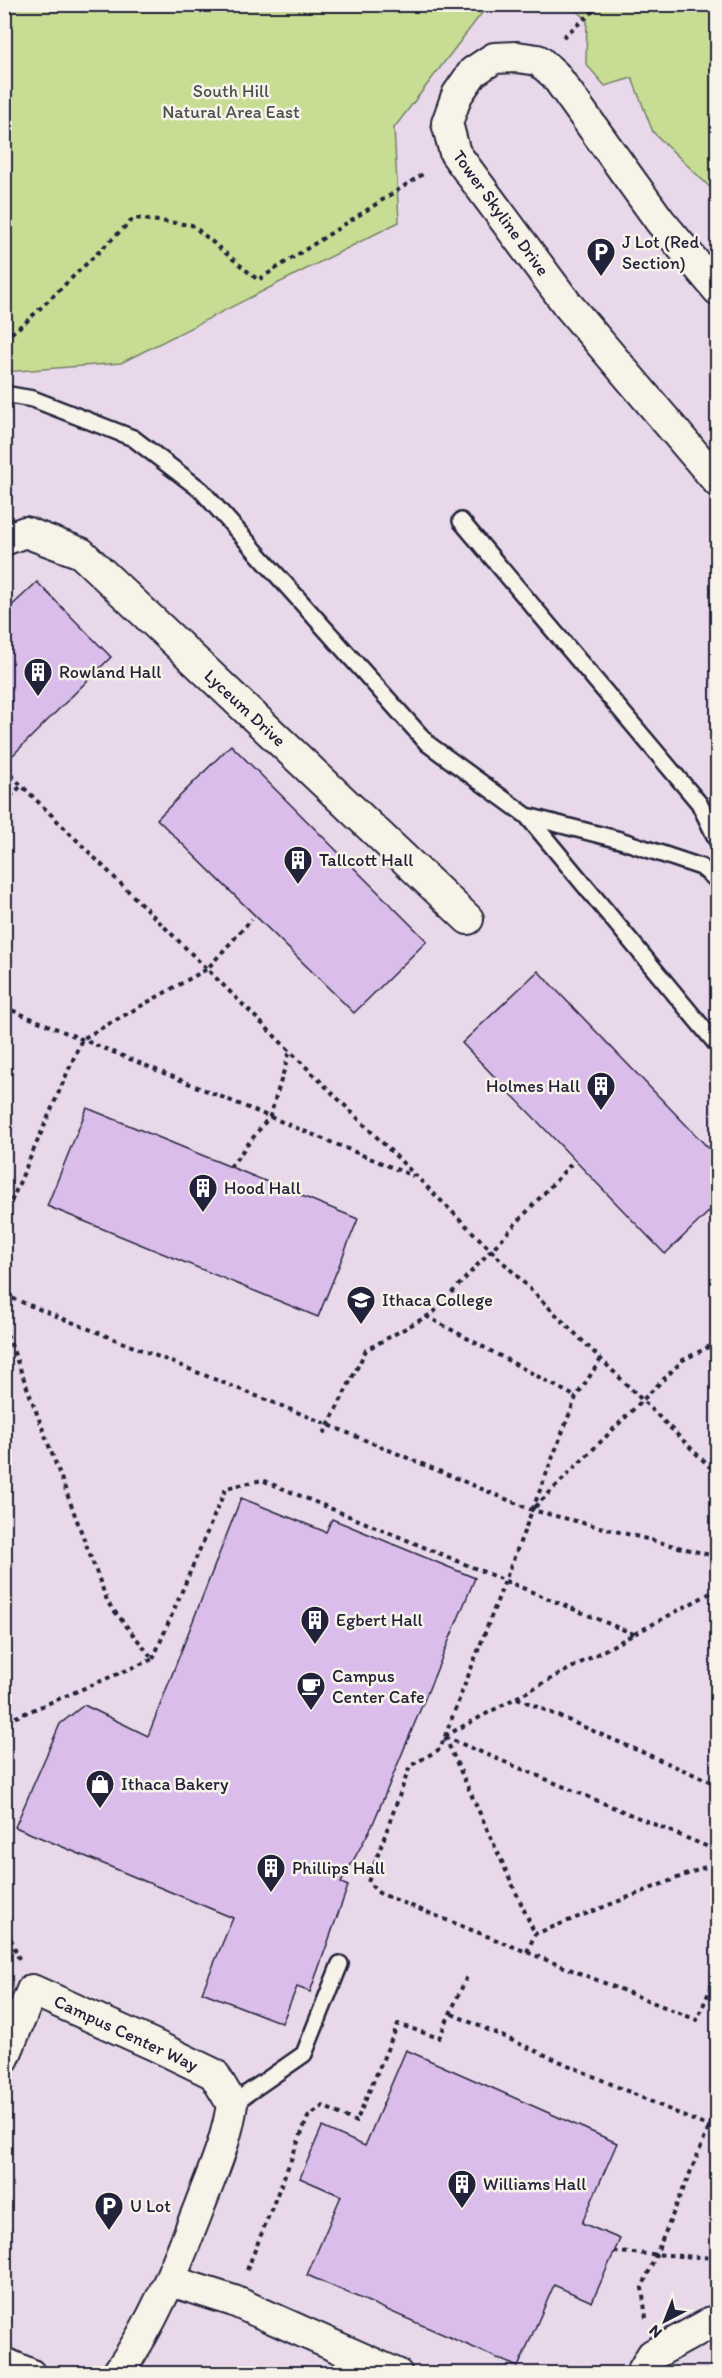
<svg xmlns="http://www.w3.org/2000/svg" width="722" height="2378" font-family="Itim,sans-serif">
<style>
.built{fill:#e8d8ea}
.green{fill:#c7dd93;stroke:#748067;stroke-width:1.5}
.building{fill:#dabdeb;stroke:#22223b;stroke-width:1.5}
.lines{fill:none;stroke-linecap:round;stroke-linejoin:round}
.service-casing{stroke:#22223b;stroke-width:20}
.minor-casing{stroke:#22223b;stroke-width:34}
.path{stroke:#22223b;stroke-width:4;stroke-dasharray:4.5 4.5;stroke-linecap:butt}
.service{stroke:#f7f3e8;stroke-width:15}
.minor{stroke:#f7f3e8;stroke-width:30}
.labels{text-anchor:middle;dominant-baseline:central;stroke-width:5;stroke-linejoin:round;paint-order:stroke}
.park-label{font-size:18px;fill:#4b5151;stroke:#f7f3e8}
.street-label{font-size:18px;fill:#22223b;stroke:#f7f3e8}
.poi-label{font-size:18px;fill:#22223b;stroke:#f7f3e8;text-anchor:start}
</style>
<rect width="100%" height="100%" fill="#eee3e9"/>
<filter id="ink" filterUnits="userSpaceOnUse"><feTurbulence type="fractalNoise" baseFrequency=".0167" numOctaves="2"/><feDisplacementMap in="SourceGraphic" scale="12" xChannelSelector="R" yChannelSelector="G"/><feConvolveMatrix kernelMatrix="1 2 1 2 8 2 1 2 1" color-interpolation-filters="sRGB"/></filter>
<g filter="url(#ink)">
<path class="built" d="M447,5H569L587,19L632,78L653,132L717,191V2373H5L4,268Z"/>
<path class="green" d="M4,5L5,4L488,5L394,128L399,222L121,363L5,372Z
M569,5H717V194L653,132L632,78L605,86L586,64L587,19Z"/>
<path class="building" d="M37,582L111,657L4,764V613Z
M231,745L427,941L354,1013L157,819Z
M538,971L717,1157V1204L665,1254L462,1043Z
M87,1108L358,1219L318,1317L47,1206Z
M241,1498L326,1532L332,1519L475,1578L372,1826L341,1883L348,1886L310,1992L297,1987L282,2023L202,1992L233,1918L15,1827L60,1724L84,1705L148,1736Z
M406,2050L617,2143L582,2223L620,2239L592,2302L554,2285L518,2367L307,2275L341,2196L300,2178L322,2127L365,2146Z"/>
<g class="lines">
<g class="service-casing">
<path id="service" d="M4,394L33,399L133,438L201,490L428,744L527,816L620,840L701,867L718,881
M461,521L699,803L718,842
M527,816L718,1046
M232,2104L304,2054L340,1964"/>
</g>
<g class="minor-casing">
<path id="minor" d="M718,290L660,221L555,75L538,60L517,57L494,58L473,72L457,95L447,123L455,153L567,304L718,482
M4,540L25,532L81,553L468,919
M4,2058L32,1990L152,2044L214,2074L232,2104C227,2140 213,2171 200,2205C177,2264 155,2322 117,2374
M171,2281L234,2301L397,2374
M4,2363L30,2374
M641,2374L652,2355L718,2319"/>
</g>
<path class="path" d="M563,37L602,4
M4,339L27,321L134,218L192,225L258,280L426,172
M11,775L718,1475
M4,803L22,785
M4,1007L413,1176
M230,1167L270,1116L290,1051
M4,1196L13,1199
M4,1218L82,1039L207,969L252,919
M4,1295L329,1425L532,1510L718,1557
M426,1316L576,1397
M4,1326L108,1603L153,1659L4,1722
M601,1359L576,1397L440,1749L410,1766L368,1882L379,1893L697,2020L718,1971
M324,1434L366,1350L433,1313L572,1163
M535,1507L683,1360L718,1342
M153,1659L226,1488L262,1480L636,1635
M517,1698L718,1785
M445,1736L718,1589
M445,1737L718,1851
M445,1737L535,1934
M4,1922L19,1959
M527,1952L535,1934L718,1862
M452,2014L718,2131
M614,2252L718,2258
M247,2270L308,2117L323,2106L356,2122L398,2024L439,2038L468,1974
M646,2318L642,2288L718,2106"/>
<use href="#service" class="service"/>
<use href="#minor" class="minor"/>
</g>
</g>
<defs>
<g id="parking-pin" transform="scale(1.5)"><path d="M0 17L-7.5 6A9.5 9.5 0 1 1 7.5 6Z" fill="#22223b" stroke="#f7f3e8"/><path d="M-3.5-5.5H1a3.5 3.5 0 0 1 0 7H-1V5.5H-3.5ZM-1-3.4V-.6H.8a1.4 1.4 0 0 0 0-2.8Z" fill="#fff"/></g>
<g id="building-pin" transform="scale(1.5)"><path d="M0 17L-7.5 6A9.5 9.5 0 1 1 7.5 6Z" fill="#22223b" stroke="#f7f3e8"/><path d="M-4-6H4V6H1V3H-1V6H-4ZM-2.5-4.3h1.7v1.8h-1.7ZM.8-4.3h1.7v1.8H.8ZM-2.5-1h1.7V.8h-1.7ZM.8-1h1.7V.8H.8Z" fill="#fff"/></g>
<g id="university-pin" transform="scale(1.5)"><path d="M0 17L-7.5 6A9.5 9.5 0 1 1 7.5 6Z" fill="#22223b" stroke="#f7f3e8"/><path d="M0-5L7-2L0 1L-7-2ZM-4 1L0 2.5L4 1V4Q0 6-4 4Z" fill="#fff"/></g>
<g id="cafe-pin" transform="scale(1.5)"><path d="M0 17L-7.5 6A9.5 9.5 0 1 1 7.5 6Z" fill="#22223b" stroke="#f7f3e8"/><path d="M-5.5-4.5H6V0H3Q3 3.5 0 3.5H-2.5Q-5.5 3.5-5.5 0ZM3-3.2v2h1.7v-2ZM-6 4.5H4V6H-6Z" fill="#fff"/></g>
<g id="shop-pin" transform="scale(1.5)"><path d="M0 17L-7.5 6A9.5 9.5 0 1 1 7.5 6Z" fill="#22223b" stroke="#f7f3e8"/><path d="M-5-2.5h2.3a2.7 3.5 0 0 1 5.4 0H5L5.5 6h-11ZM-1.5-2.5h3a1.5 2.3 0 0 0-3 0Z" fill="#fff"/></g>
</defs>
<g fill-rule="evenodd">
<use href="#parking-pin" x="601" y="252"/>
<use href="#building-pin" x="38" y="672"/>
<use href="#building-pin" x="298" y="860"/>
<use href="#building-pin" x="601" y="1086"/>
<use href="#building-pin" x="203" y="1188"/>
<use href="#university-pin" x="361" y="1300"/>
<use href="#building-pin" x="315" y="1620"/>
<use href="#cafe-pin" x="311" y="1686"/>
<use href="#shop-pin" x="100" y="1784"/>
<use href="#building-pin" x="271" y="1868"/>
<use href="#building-pin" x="462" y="2184"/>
<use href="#parking-pin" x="109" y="2206"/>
</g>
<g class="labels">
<g class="park-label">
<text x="231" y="91">South Hill<tspan x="231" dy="21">Natural Area East</tspan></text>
</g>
<g class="street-label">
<text transform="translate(501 213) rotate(54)">Tower Skyline Drive</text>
<text transform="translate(245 708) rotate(43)">Lyceum Drive</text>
<text transform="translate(126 2033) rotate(25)">Campus Center Way</text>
</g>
<g class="poi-label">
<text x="622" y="242">J Lot (Red<tspan x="622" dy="21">Section)</tspan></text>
<text x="59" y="672">Rowland Hall</text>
<text x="319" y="860">Tallcott Hall</text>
<text x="580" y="1086" text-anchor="end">Holmes Hall</text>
<text x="224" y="1188">Hood Hall</text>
<text x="382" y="1300">Ithaca College</text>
<text x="336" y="1620">Egbert Hall</text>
<text x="332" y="1676">Campus<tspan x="332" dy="21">Center Cafe</tspan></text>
<text x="121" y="1784">Ithaca Bakery</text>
<text x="292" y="1868">Phillips Hall</text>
<text x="483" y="2184">Williams Hall</text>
<text x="130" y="2206">U Lot</text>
</g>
</g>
<rect width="722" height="2378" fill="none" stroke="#f7f3e8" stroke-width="24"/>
<rect x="12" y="12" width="698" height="2354" fill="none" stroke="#22223b" stroke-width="2" filter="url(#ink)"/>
<g transform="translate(665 2321) rotate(222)" stroke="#f7f3e8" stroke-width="4.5" paint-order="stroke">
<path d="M0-4.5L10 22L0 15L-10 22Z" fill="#22223b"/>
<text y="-9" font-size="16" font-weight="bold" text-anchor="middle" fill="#22223b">N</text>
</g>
</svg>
